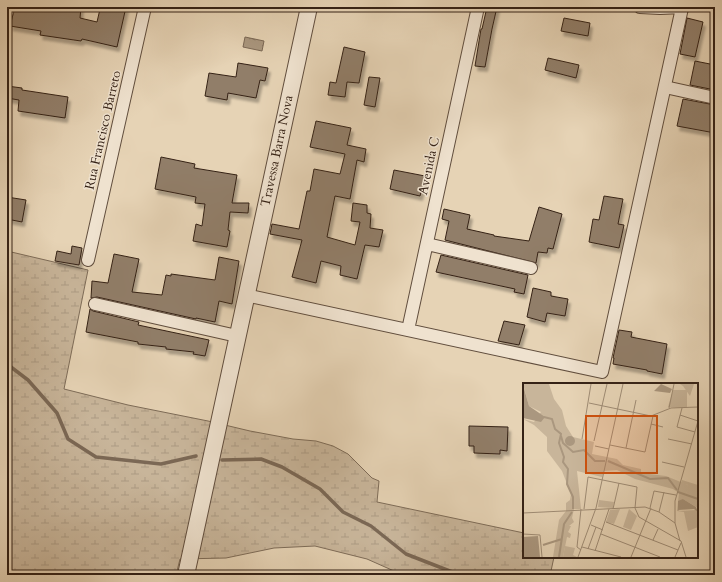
<svg xmlns="http://www.w3.org/2000/svg" width="722" height="582" font-family="Cardo,serif">
<style>
.wetland{fill:url(#wetland-marsh);stroke:#7e6c58}
.water{fill:url(#water-ripples);stroke:#7b6855}
.lines{fill:none;stroke-linecap:round;stroke-linejoin:round}
.stream{stroke:#7b6855;stroke-width:3.5}
.building{fill:#917e69;stroke:#352216;filter:url(#shadow)}
.minor-casing{stroke:#614e3e;stroke-width:14}
.tertiary-casing{stroke:#614e3e;stroke-width:18}
.minor{stroke:#efe2cf;stroke-width:12}
.tertiary{stroke:#efe2cf;stroke-width:16}
.labels{text-anchor:middle;dominant-baseline:central;stroke-width:3;stroke-linejoin:round;paint-order:stroke}
.street-label{font-size:13px;fill:#352216;stroke:#efe2cf}
.inset-river{fill:none;stroke:#aa977f;stroke-width:2}
.inset-road{fill:none;stroke:#9f8c75;stroke-width:1}
.view{fill:#cd510e;fill-opacity:0.15;stroke:#cd510e;stroke-width:2}
.inset-edge{fill:none;stroke:#352216;stroke-width:2}
</style>
<defs>
<pattern id="wetland-marsh" width="20" height="14" patternUnits="userSpaceOnUse"><rect width="20" height="14" fill="#c8b59a"/><path d="M1 5h8M5 5V1M11 12h8M15 12V8" fill="none" stroke="#ac9b84"/></pattern>
<pattern id="water-ripples" width="26" height="14" patternUnits="userSpaceOnUse"><rect width="26" height="14" fill="#aa977f"/><path d="M2 4q2-2 4 0t4 0M15 11q2-2 4 0t4 0" fill="none" stroke="#8b7b67"/></pattern>
<filter id="shadow"><feDropShadow dx="2.5" dy="4.5" stdDeviation="1" flood-color="#0004"/></filter>
</defs>
<rect width="100%" height="100%" fill="#e6d3b5"/>
<filter id="stains"><feTurbulence type="fractalNoise" baseFrequency=".005" numOctaves="4"/><feColorMatrix values="0 0 0 0 .2 0 0 0 0 .09 0 0 0 0 .02 0 0 0 .5 -.17"/></filter>
<radialGradient id="worn" r=".72"><stop offset=".6" stop-color="#630" stop-opacity="0"/><stop offset="1" stop-color="#630" stop-opacity=".3"/></radialGradient>
<path class="wetland" d="M7,251L88,270L64,389L128,405L208,421L250,431L293,439L316,441L333,446L348,454L372,478L379,481L377,502L524,533V557H554L551,571L561,575H403L367,559L315,546L274,548L226,558L180,559L176,575H7Z"/>
<path class="water" d="M245,37L264,41L262,51L243,47Z"/>
<g class="lines">
<path class="stream" d="M7,364L28,380L57,413L68,439L96,457L161,464L196,456
M222,460L261,459L282,467L320,489L343,512L371,526L406,554L460,575"/>
</g>
<path class="building" d="M15,7H81L80,18L97,22L100,9L110,11V7H126L117,47L82,39L81,41L40,35L41,31L10,26Z
M487,7H497L492,29L485,67L475,66L481,29H482Z
M564,18L590,23L588,36L561,31Z
M687,18L703,22L695,57L680,54Z
M344,47L365,52L359,83L347,82L345,97L328,95L330,82L336,83Z
M548,58L579,65L576,78L545,70Z
M695,61L715,65V90L690,85Z
M238,63L268,68L265,81L260,80L256,98L228,93L227,100L205,96L209,73L236,77Z
M369,77L380,78L375,107L364,105Z
M7,86L22,88V90L68,97L65,118L18,111L19,100L7,98Z
M683,99L715,105V133L677,126Z
M316,121L351,128L347,145L366,149L364,162L357,160L350,199L335,196L327,237L355,245L360,222L351,221L353,203L367,205V213L371,214L370,228L383,230L379,247L365,245L357,279L340,275L341,266L321,261L316,283L292,277L302,240L270,234L272,224L299,229L307,191H310L314,169L340,174L345,154L310,147Z
M161,157L195,164L194,168L237,175L232,203H249L248,213L230,212L228,230L230,231L227,247L193,241L196,224L202,226L205,204L195,203L196,197L155,189Z
M394,170L425,176L420,196L390,189Z
M604,196L623,199L618,224L624,225L619,248L589,242L593,219L599,220Z
M7,197L26,200L22,222L7,219Z
M539,207L562,214L553,249L548,248L547,253L538,252L536,263L445,240L449,221L442,219L444,209L470,215L467,229L494,235V236L529,241Z
M72,246L82,248L79,265L55,261L57,251L71,254Z
M114,254L139,259L132,292L162,295L166,275L171,276V274L215,280L219,257L239,261L232,304L219,301L215,322L196,318V319L97,297L91,298L92,281L108,283Z
M441,255L528,275L524,294L514,292L515,289L436,272Z
M533,288L551,292V296L568,299L565,316L547,313L545,322L527,317Z
M90,309L93,311L139,322L138,325L209,340L205,356L193,354L194,352L166,349V347L138,344V342L86,332Z
M504,321L525,325L519,345L498,341Z
M619,330L632,332L631,337L667,344L662,374L647,371V370L613,364L614,358H613Z
M469,426L508,427L507,451L500,450V454L474,453V446H469Z"/>
<g class="lines">
<g class="minor-casing">
<path id="minor" d="M640,7L660,8L684,7
M7,12L8,7
M665,87L715,98
M427,244L531,268
M88,260L145,7
M245,295L602,372L682,8
M95,304L237,336
M408,330L478,7"/>
</g>
<g class="tertiary-casing">
<path id="tertiary" d="M186,575L309,7"/>
</g>
<use href="#minor" class="minor"/>
<use href="#tertiary" class="tertiary"/>
</g>
<g class="labels">
<g class="street-label">
<text transform="translate(103 130) rotate(-77)">Rua Francisco Barreto</text>
<text transform="translate(277 151) rotate(-78)">Travessa Barra Nova</text>
<text transform="translate(429 166) rotate(-78)">Avenida C</text>
</g>
</g>
<g transform="translate(523 383)">
<rect width="175" height="175" fill="#e6d3b5"/>
<path d="M157,1H171L167,13L160,3ZM159,97L175,102V119L170,120L162,107L165,102L158,100ZM76,117L91,119L90,125L75,124ZM106,126L114,133L108,147L100,144ZM42,163L52,165L50,172L54,174H40Z" fill="#c8b59a"/>
<path d="M150,7H164V25L145,24Z" fill="#c8b59a"/>
<path d="M0,1H26L31,16L39,27L43,43L50,54L71,59L69,71L94,76L100,82L118,86V90L143,93L165,102L163,109L172,113L170,119H175V125L160,116L156,128L174,127L175,144L165,148L161,129L154,128L156,110L150,106L112,96L94,87L81,88L79,94L54,88L58,126H51L49,135L51,139L46,143H48L45,149L48,151L47,155L44,154L40,174H30L36,137L43,128V120L47,117L48,111L39,88L24,68V54L11,42L0,36L11,39L18,29L6,23Z" fill="#c8b59a"/>
<path d="M97,126L91,141L83,139L87,127Z" fill="#c8b59a"/>
<path d="M138,1L149,6L147,10L131,8ZM0,2L6,23L22,34L18,39L0,35ZM42 58a5 5 0 1 1 10 0a5 5 0 1 1-10 0ZM160,116L173,124L175,129L171,126L155,127V118ZM15,153L17,174H0V154Z" fill="#aa977f"/>
<path class="inset-river" d="M21,34L29,36L32,46L38,51L36,60L41,74L40,79L45,86L44,101L50,114V126M38,53L40,60L50,69L61,67L72,78H82M85,78L127,96L145,95L154,107M155,109L175,116M20,162L39,156M36,174L41,141L49,129"/>
<path class="inset-road" d="M66,20L128,33L148,25L175,24M146,25L151,1M159,25L154,44L172,49M128,41L140,44M59,56L68,1M145,56L169,61M71,58L84,1M87,62L122,69L130,33M72,63L86,66M103,65L113,17M139,79L161,84M127,125L131,108L153,112M61,126L65,94L114,104L112,125L116,134L158,158L163,174M90,126L96,100M136,129L141,109M0,130L122,124L136,129L152,140L157,158M83,139L155,167M152,140V118L175,38L157,32M68,142L80,147M0,151L17,152L19,174M78,151L137,174M130,157L135,146M59,164L98,174M65,166L73,144M58,167L54,164L58,126M72,168L86,126M55,174L73,125L100,1M108,174L128,125M152,174L158,160"/>
<path class="view" d="M63,33H134V90H63Z"/>
<rect width="175" height="175" class="inset-edge"/>
</g>
<rect width="722" height="582" fill="none" stroke="#e6d3b5" stroke-width="24"/>
<rect x="8" y="8" width="706" height="566" fill="none" stroke="#352216" stroke-width="2"/>
<rect x="12" y="12" width="698" height="558" fill="none" stroke="#352216"/>
<rect width="100%" height="100%" filter="url(#stains)"/>
<rect width="100%" height="100%" fill="url(#worn)"/>
</svg>
